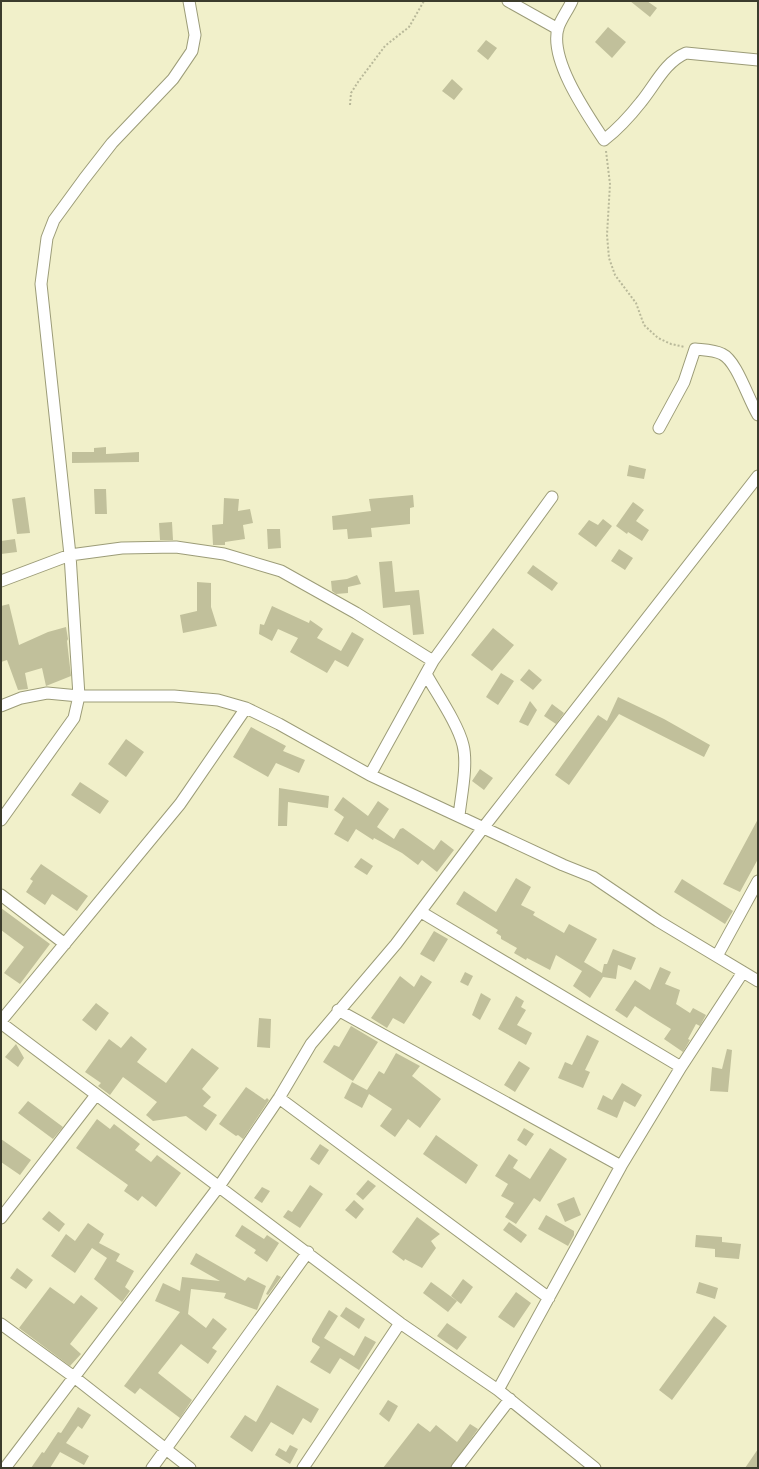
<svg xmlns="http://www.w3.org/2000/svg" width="759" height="1469" font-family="'Asap Condensed',sans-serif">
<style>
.building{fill:#c1c09b}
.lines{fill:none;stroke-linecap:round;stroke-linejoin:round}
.street-casing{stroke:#9c9c78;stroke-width:13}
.path{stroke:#b9b99a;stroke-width:2;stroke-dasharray:2 2;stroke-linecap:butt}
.street{stroke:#fff;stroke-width:11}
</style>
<rect width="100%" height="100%" fill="#f1f0ca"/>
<path class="building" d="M630,1H647L657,8L650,17Z
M608,27L626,42L612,58L595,42Z
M486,40L497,48L488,60L477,51Z
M452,79L463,89L454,100L442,91Z
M106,447V454L139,452V462L72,463V452H94V448Z
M629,465L646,469L644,479L627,476Z
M94,489H106L107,514H95Z
M413,495L414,507L410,508V524L371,528L372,537L348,539L347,529L333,530L332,516L371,511L369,499Z
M25,497L30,533L17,534L12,499Z
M224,498L239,499L238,511L250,509L253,523L243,525L245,539L225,542V545H213L212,525L223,524Z
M633,502L644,510L636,521L649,530L642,541L628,532L627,534L616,526Z
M603,519L612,526L596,547L578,534L589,520L598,525Z
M172,522L173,540H160L159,523Z
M267,529H280L281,548L268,549Z
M15,539L17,552L1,554V541Z
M619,549L633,558L625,570L611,561Z
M392,561L395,592L419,590L424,634L413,635L410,605L383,608L379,562Z
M533,565L558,583L552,591L527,573Z
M357,575L361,584L348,587V593L336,594L332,591L331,581L347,579Z
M197,582L211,583V607L217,626L183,633L180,615L197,611Z
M9,604L19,645L48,632L66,627L68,639L67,641L71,676L46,686L42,668L25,673L28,689L18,690L7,660L1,662V606Z
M272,606L309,623L310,620L323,629L317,638L341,651L352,632L364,639L348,667L335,660L327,673L290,652L298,638L278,629L272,641L259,634L260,624L264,625Z
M493,628L514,645L492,671L471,655Z
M529,669L542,680L533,690L520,680Z
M501,673L514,681L498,705L486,697Z
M618,697L664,719L710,745L704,757L619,714L569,785L555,775L598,715L607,721Z
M530,701L537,710L528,726L519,722Z
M552,704L564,713L556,724L544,716Z
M251,727L286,746L283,751L305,760L299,773L276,763L268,777L233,757Z
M126,739L144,752L126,777L108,764Z
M480,769L493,778L484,790L472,781Z
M80,782L109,801L100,814L71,795Z
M279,788L329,796L328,808L288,802L287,826H278Z
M343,797L368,816L378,801L389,809L377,827L394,839L400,829L403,828L434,850L441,840L454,850L437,872L422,860L418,865L402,853L374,838L373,840L356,829L348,842L334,834L344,817L334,810Z
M758,819V859L740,892L723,884Z
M361,858L373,866L367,875L354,867Z
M41,864L88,896L77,911L52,894L45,905L26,892L33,881L30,879Z
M516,878L531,887L521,905L535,912L533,915L564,933L569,924L597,939L584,962L602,973L604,964H607L613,949L636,958L631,970L618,965L616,979L603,977L590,998L573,986L582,971L556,955L550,970L527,958L526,960L514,953L517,948L501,939V936L496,933L498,930L456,904L464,891L496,912Z
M682,879L733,911L725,924L674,892Z
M1,908L50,944L20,984L4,973L24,947L1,930Z
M434,931L448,939L434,962L420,954Z
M660,967L671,972L665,984L680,990L676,1004L690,1013L693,1008L706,1015L700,1026L696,1024L688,1039L690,1040L683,1052L664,1039L671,1029L650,1016L635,1006L627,1018L615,1010L635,980L650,990Z
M465,972L473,976L468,986L460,982Z
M421,975L432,982L404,1024L393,1018L387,1028L371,1018L400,976L414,987Z
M481,993L491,999L480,1020L472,1015Z
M516,996L524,1001L521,1007L526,1010L517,1025L532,1033L526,1045L498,1029Z
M96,1003L109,1013L96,1031L82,1020Z
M259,1018L271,1019L270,1048L257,1047Z
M351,1026L378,1042L353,1081L323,1062L334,1045L339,1047Z
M587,1035L599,1041L585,1070L590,1072L583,1088L558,1078L565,1062L572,1065Z
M131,1036L147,1049L137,1062L166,1083L192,1048L219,1068L202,1089L211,1097L203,1106L217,1115L206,1131L186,1116L153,1121L146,1115L157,1102L123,1077L110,1095L98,1086L101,1083L85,1072L109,1039L121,1048Z
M16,1044L24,1058L18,1067L5,1057Z
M727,1049L732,1050L728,1092L710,1091L712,1067L722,1069Z
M396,1053L420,1066L412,1076L441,1099L420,1128L408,1119L395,1137L380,1126L392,1109L369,1094L362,1108L344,1098L352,1082L367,1090L379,1071L384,1074Z
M519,1061L530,1068L515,1092L504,1085Z
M622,1083L642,1095L635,1107L624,1101L617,1118L597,1109L603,1095L612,1100Z
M246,1087L265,1100L267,1098L269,1100L243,1139L238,1135L236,1136L219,1124Z
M28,1101L63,1127L53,1139L18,1113Z
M97,1119L110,1129L114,1124L140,1144L135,1150L151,1162L157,1155L181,1173L156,1207L142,1196L138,1201L124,1191L128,1185L76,1148Z
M524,1128L534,1134L526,1146L517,1140Z
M436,1135L478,1165L466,1184L423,1154Z
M1,1139L31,1160L20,1175L1,1162Z
M320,1144L329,1150L319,1165L310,1159Z
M550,1148L567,1159L540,1202L534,1198L516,1224L505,1217L514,1203L501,1196L508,1184L495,1176L509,1154L518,1160L513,1168L530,1179Z
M368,1180L376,1186L363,1200L356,1194Z
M310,1185L323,1194L300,1228L283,1217L288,1210L292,1212Z
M262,1187L270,1191L262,1203L254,1198Z
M574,1197L581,1215L565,1222L557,1204Z
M354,1200L364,1209L356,1219L345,1210Z
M49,1211L65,1224L59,1232L42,1219Z
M546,1215L574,1231V1235L568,1246L538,1229Z
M417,1217L440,1234L431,1241L436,1248L422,1268L405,1259L404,1261L392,1252Z
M509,1222L527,1235L521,1243L503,1230Z
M88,1223L104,1234L99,1243L120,1254L116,1261L134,1271L125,1287L130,1291L122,1302L94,1279L107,1258L92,1248L75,1273L51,1256L66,1234L75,1241Z
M242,1225L264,1239L267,1235L279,1243L267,1262L254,1253L256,1250L235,1236Z
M696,1235L722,1237V1242L741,1244L739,1259L715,1257V1249L695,1247Z
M196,1253L245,1281L248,1277L266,1286L257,1310L224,1298L226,1293L191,1289L188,1314L206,1328L213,1318L227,1329L212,1348L217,1351L208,1364L181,1344L158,1373L192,1400L180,1418L140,1388L135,1394L124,1386L180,1312L155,1301L163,1283L180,1291L182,1277L220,1281L190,1264Z
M17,1268L33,1280L26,1289L10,1278Z
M277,1275L281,1277L268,1295L266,1294Z
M463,1279L473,1287L461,1304L451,1296Z
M431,1282L457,1301L448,1312L423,1293Z
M699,1282L718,1288L715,1299L696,1293Z
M50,1287L74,1304L81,1295L98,1308L70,1344L81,1354L70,1366L19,1328Z
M516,1292L531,1303L514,1328L498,1317Z
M346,1307L365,1319L359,1329L340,1316Z
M329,1310L338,1316L324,1338L354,1356L365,1336L376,1342L359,1370L340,1358L330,1374L310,1362L320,1347L312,1342V1339Z
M714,1316L727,1326L672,1400L659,1390Z
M447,1323L467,1337L457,1350L437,1336Z
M277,1385L319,1409L311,1423L303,1418L293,1435L271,1422L252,1452L230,1437L245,1415L256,1422Z
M388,1400L398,1406L389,1422L379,1414Z
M78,1407L91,1415L82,1429L78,1426L66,1443L89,1456L84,1465L60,1452L50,1468H31L42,1452L44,1453L58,1432L61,1433Z
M418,1423L430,1432L436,1425L457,1442L470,1424L478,1429L450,1468H383Z
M290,1445L298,1449L290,1464L275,1455L279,1448L286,1452Z
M758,1449V1468H745Z"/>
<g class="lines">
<g class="street-casing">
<path id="street" d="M508,1L558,29
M572,1C568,10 561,19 558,28C549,60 587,114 604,140C618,129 630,116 641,102C655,85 665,62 686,53L758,60
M659,428L684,382L695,349C704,350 714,350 722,354C737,361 748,399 758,415
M1,581L70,555L122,548L176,547L224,554L281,571L356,613L433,661
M426,674C437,694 458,724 463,745C468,765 461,796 459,816
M1,706L21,698L47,693L79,696H174L218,700L246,708L279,724L370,775L563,865L593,877L658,921L758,981
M370,775L433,661L552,497
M1,820L74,718L79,696L70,555L41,284L47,238L54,220L84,179L112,143L173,79L192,51L195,35L189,1
M1,895L65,944
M421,912L681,1067
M717,956L758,881
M338,1010L621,1166
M1,1021L180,804L246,708
M1,1023L400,1323L498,1390L595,1468
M279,1098L549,1298
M1,1218L96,1095
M1,1324L74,1377L190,1468
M498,1390L621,1166L681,1067L743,972
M5,1468L220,1185L279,1098L311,1044L396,944L483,828L758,476
M152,1468L308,1252
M303,1468L400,1323
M457,1468L510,1399"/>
</g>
<path class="path" d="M350,105L351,93L358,82L385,46L409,27L424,1
M606,151L610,184L607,235L609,258L615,275L636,303L644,325L658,338L671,344L685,347"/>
<use href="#street" class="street"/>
</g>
<rect width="759" height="1469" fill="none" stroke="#3c3c2d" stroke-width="4"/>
</svg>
